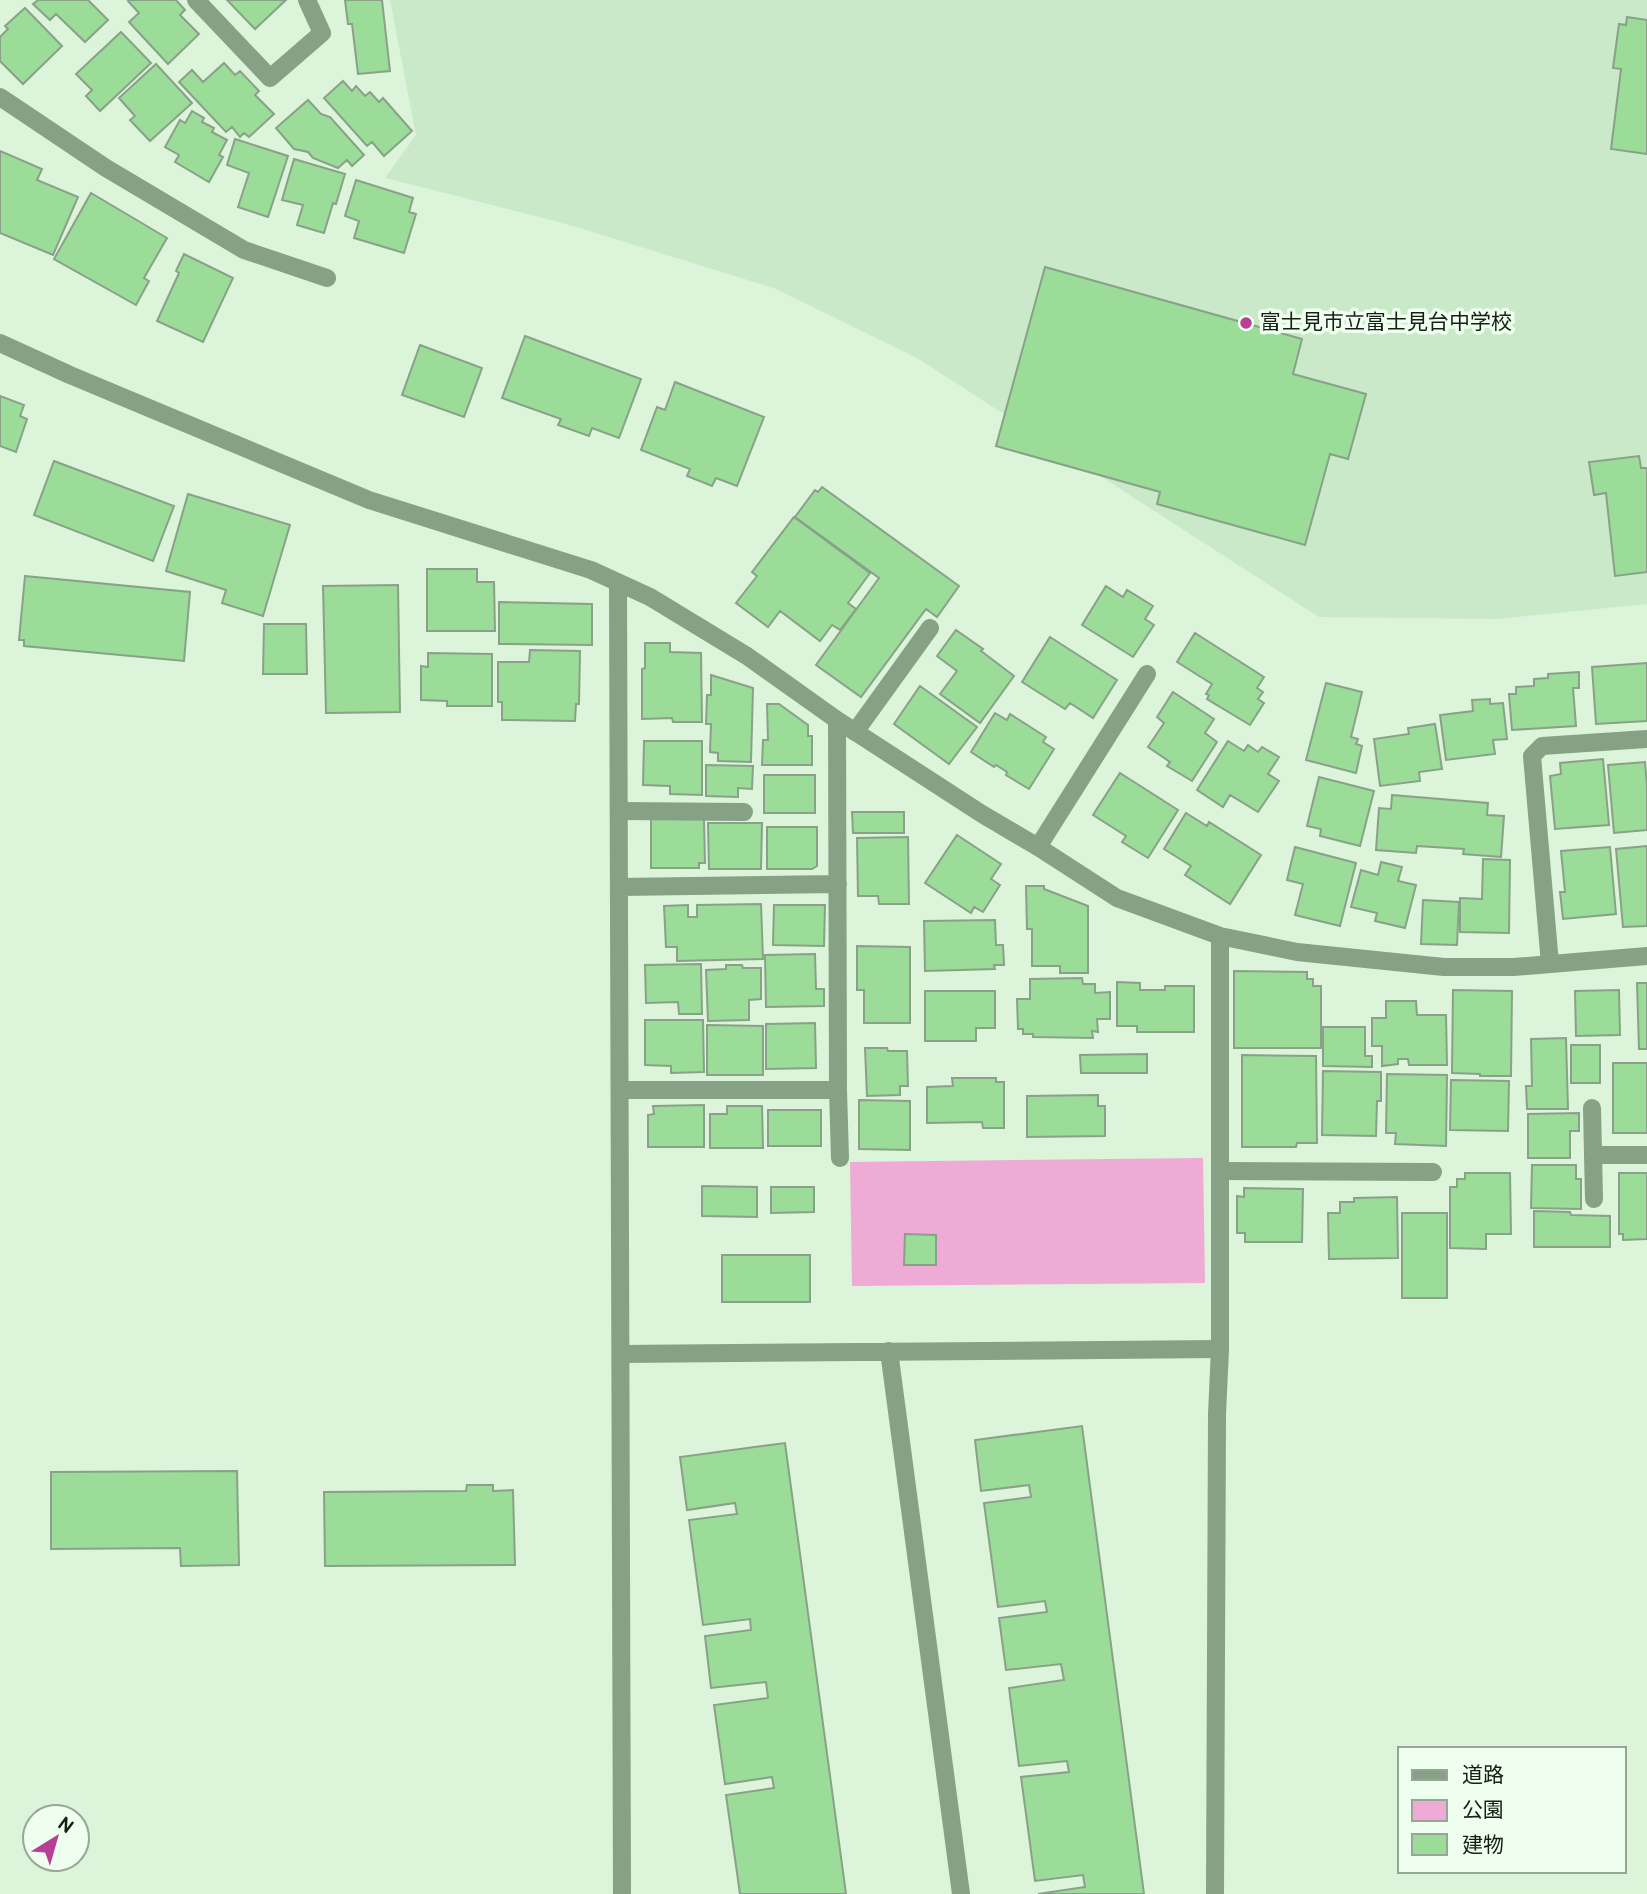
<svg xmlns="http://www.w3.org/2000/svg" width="1647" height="1894" font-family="Overpass,'Noto Sans JP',sans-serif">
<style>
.built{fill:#cae9c9}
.green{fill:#edabd5}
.building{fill:#9bdc99;stroke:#89a188;stroke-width:2}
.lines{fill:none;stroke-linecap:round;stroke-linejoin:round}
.service{stroke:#86a185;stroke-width:18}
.minor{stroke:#86a185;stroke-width:18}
.poi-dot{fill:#b73f95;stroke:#efffef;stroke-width:2.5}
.labels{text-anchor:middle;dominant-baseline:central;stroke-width:7;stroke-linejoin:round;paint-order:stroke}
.poi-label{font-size:21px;fill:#161f16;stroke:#efffef;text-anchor:start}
</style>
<rect width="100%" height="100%" fill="#dbf4da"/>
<path class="built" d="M390,0H1647V604L1497,619L1319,617L917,358L774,288L563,223L385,178L416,135Z"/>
<path class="green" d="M1203,1158L1205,1283L852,1286L850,1162Z"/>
<path class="building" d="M38,0H88L108,20L85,42L56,14L50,20L33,4Z
M129,0H176L185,10L180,15L199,34L168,64L129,22L139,13L128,1Z
M227,0H286L255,29Z
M345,0H382L390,71L358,74L352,24H348Z
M25,8L62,46L23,84L0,61V37L8,29L5,26Z
M1627,17L1647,20V154L1611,149L1621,69L1613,68L1619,24L1626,25Z
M121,32L151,63L100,111L86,96L92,90L76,74Z
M224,63L235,75L240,71L259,91L255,95L274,114L249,137L244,133L240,137L232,127L226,132L179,82L192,70L203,82Z
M156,64L192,103L150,141L130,120L135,116L119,98Z
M343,81L352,91L356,86L365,96L370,92L379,102L383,98L412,131L384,156L372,142L367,146L324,98Z
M308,100L321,114L330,117L364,155L352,166L347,160L338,168L313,158L308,152L294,149L276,128Z
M192,111L204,118L202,122L214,128L212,132L227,140L219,155L223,157L209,182L175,162L179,155L165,147L180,120L185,123Z
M235,139L288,156L268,217L238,207L249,173L227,165Z
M0,151L42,169L37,180L78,197L53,255L0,233Z
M294,159L345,174L336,204L333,203L324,233L297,225L303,205L282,200Z
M356,180L413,198L409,212L416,214L404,253L354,238L359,221L345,216Z
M91,193L167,238L144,278L149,281L136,305L54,259Z
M184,254L233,278L203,342L157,321L179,273L176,271Z
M1045,267L1302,339L1293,374L1366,394L1348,459L1330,454L1305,545L1157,504L1160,492L996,446Z
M525,336L641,379L619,438L592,428L589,436L558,425L561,419L502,398Z
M420,345L482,368L464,417L402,395Z
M675,382L764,417L737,486L716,478L712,486L687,476L690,469L641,450L657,407L665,410Z
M0,396L24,405L20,416L27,419L16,452L0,446Z
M1639,456L1641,468H1647V572L1615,576L1606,493L1594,495L1589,462Z
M54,461L174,506L153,561L34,515Z
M822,487L959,586L937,617L926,609L861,697L816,665L879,578L795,517L815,490L818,492Z
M188,494L290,525L263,616L222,603L226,590L166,571Z
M794,517L870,573L848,603L856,609L840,630L832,625L820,641L780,611L768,627L736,603L757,576L752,572Z
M427,569H477V582H494L495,631H427Z
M25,576L190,592L184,661L24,646V640H19Z
M398,585L400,712L326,713L323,586Z
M1106,586L1123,597L1127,590L1153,606L1145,619L1154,625L1133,657L1082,625Z
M499,602L592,604V645L499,644Z
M264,624H306L307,674H263Z
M956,630L983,649L981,651L1014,676L980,723L940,694L957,671L937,656Z
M1195,633L1264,677L1257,688L1263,692L1258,699L1264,703L1250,725L1207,699L1209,695L1206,694L1212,684L1177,662Z
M1050,637L1117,680L1093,718L1070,703L1065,709L1022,682Z
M645,643H670V652L701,653L702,722H673L672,718L642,719V669L645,668Z
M530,650L580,651L579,704H576L575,721L502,720V702H498V662H529Z
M428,653L492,654V706H447V701L421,700V666L428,667Z
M1647,663V721L1596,724L1592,667Z
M1579,672V688H1573L1576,726L1512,730L1509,694H1516V687L1534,686V679L1548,678V674Z
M711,675L753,688L751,762L718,761V753L710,752L711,724H706L707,695H711Z
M1326,683L1362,692L1351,737L1358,739L1356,744L1362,746L1356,773L1306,760Z
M920,686L977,727L949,764L894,724Z
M1173,692L1214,719L1205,733L1217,742L1192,781L1167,766L1170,762L1148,747L1164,723L1157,717Z
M1490,699V704L1503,703L1507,739L1493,740L1495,754L1446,760L1440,715L1473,711L1472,700Z
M767,704H779L808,725V736H812V765H762L763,740H768Z
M995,713L1007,720L1010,714L1046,737L1043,742L1054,749L1029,789L1006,775L1007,772L996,765L994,767L971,752Z
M1435,724L1442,769L1419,772L1420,781L1380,786L1374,739L1409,734L1408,728Z
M644,741H702V795L670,794V786L643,785Z
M1228,741L1244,751L1248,745L1258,752L1262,747L1279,757L1268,774L1279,781L1258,812L1230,795L1223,807L1197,790Z
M1603,759L1609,825L1555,829L1550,776L1561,774L1560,763Z
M1645,762L1647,786V830L1614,833L1608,765Z
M706,765L753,766L752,789L738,788V797L706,796Z
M1120,773L1178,810L1148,858L1122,842L1126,836L1093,815Z
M764,775H815V813H764Z
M1319,777L1374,791L1360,846L1320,836L1321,829L1307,826Z
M1392,795L1488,803L1487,815L1504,816L1501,857L1463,854L1464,849L1417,846L1416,853L1376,850L1379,808L1391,809Z
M852,812H904V833H853Z
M1186,813L1207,826L1209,822L1261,855L1230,904L1185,875L1191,866L1164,849Z
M651,819H704L705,863H699V868H651Z
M708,823H762L761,869H709Z
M767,827H817V866L812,869H767Z
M957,835L1001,864L991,879L1000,885L983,912L974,907L971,913L925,883Z
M908,837L909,904H879L878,896H858L857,838Z
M1647,846V926L1623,927L1616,849Z
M1295,847L1356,863L1340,926L1295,915L1303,884L1287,880Z
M1610,847L1616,914L1563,919L1560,892H1565L1561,851Z
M1483,859L1510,860L1509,933L1460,932V898L1482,899Z
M1381,862L1402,867L1398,881L1416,885L1405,928L1375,921L1377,913L1351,907L1361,870L1378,875Z
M1026,886H1044V889L1088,906V973H1060V966H1032V929H1027Z
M1423,900L1459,902L1457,945L1421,944Z
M761,904L763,959L677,961V947H666L664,906L688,905V917H697V905Z
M774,905H825L824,946L773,945Z
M995,920L996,945H1003L1004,965H994L995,969L925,971L924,921Z
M857,946L910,947V1023H864V990H857Z
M815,954L816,989H824V1006L766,1007L765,955Z
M701,964L702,1014H679L678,1002L646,1003L645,965Z
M726,965H742L743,968H761V999L749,1000V1020L708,1021L706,970L726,969Z
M1234,971L1307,972V979H1313V986H1321V1048H1234Z
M1082,978L1083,984H1095V993L1110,992V1019H1097L1098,1032L1092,1031L1093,1038L1033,1037V1034H1023V1029H1018L1017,999H1030V979Z
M1117,982L1140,983V990H1165V986H1194V1032H1137V1026H1117Z
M1637,983H1647V1049H1639Z
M1453,990L1512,991L1511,1076H1480V1074L1452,1073Z
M1619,990L1620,1035L1576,1036L1575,991Z
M925,991H995V1028H976V1041H925Z
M1386,1001H1416L1417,1015H1446L1447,1065H1409L1408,1059H1398V1064L1382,1066V1046H1372V1018H1386Z
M645,1020H703L704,1072L671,1073V1066L645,1065Z
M815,1023L816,1068L766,1069V1024Z
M707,1025L763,1026V1075H707Z
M1323,1027H1365V1056H1372V1067L1323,1066Z
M1566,1038L1568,1109H1527L1526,1086H1532L1531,1039Z
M1571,1045H1600V1083H1571Z
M865,1048H887L888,1051H907L908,1086H900V1095L867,1096Z
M1147,1054V1073H1081L1080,1055Z
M1242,1055L1316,1056L1317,1143H1297L1296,1147H1242Z
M1613,1063H1647V1133H1613Z
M1323,1071L1381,1072V1101H1377L1376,1136L1322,1135Z
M1387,1074L1447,1075L1446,1146L1395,1144L1396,1133H1386Z
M952,1078H996V1082H1004V1128H983L982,1122L927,1123V1087L953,1086Z
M1451,1080L1509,1081L1508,1131L1450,1130Z
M1098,1095V1106H1105V1136L1027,1137V1096Z
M859,1100L910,1101V1150L859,1149Z
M704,1105V1147H648V1115L654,1114L653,1106Z
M727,1106H762L763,1148H710V1114H727Z
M768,1110H821V1146H768Z
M1579,1113V1131H1570V1158H1528V1114Z
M1532,1165H1576V1179H1581V1209L1531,1208Z
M1465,1173H1510L1511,1234H1486V1249L1450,1248V1187H1457V1179H1465Z
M1619,1173H1647V1239L1623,1240V1234H1619Z
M702,1186L757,1187V1217L702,1216Z
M771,1187H814V1212L771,1213Z
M1244,1188L1303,1189L1302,1242H1245V1233H1237V1196L1244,1197Z
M1397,1197L1398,1258L1329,1259L1328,1213H1340V1202H1354V1198Z
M1534,1211L1570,1212L1571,1215L1610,1216V1247H1534Z
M1402,1213H1447V1298H1402Z
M905,1234L936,1235V1265H904Z
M722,1255H810V1302H722Z
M1082,1426L1144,1894H1038L1085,1887L1083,1875L1035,1881L1021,1777L1069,1772L1067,1761L1019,1766L1009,1688L1064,1680L1061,1664L1006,1670L999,1618L1047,1612L1045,1601L998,1607L984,1503L1031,1497L1029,1485L981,1491L975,1440Z
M785,1443L846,1894H740L726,1795L774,1788L772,1777L725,1784L714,1705L768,1698L766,1682L711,1688L705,1636L751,1630L750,1619L703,1625L689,1520L737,1514L735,1503L687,1510L680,1457Z
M237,1471L239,1565L181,1566L180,1548L51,1549V1472Z
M467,1485H493V1491L513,1490L515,1565L325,1566L324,1492L466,1491Z"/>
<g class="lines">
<path class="service" d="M855,732L930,628
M619,811L744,812
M1038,847L1147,674
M1592,1108L1594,1199
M1221,1171L1433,1172
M889,1351L961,1894
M621,1354L1220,1349"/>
<path class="minor" d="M196,0L270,78L322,33L307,0
M0,97L106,168L244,250L327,278
M0,343L70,375L369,500L591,570L650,597L747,656L837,720L982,814L1038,847L1117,898L1220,936L1297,952L1444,967H1514L1647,956
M618,582L622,1894
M837,720L838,1090L840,1158
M619,887L838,884
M1550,964L1532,756L1542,746L1647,739
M621,1090H838
M1593,1155H1647
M1215,1894L1217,1414L1220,1349V936"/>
</g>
<circle class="poi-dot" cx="1246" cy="323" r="7"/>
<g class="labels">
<g class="poi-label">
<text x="1260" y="323">富士見市立富士見台中学校</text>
</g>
</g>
<rect x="1398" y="1747" width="228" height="126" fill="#efffef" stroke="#98a598" stroke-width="2"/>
<rect x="1412" y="1770" width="35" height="10" fill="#86a185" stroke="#98a598" stroke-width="2"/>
<text x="1462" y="1782" font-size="21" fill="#161f16">道路</text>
<rect x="1412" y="1800" width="35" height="21" fill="#edabd5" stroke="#98a598" stroke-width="2"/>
<text x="1462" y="1817" font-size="21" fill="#161f16">公園</text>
<rect x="1412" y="1834" width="35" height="21" fill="#9bdc99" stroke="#98a598" stroke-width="2"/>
<text x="1462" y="1852" font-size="21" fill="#161f16">建物</text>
<g transform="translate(56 1838) rotate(37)"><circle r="33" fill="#efffef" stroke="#98a598" stroke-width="2"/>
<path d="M0-5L12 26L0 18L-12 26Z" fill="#b73f95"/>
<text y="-10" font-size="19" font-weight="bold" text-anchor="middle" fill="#161f16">N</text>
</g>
</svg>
